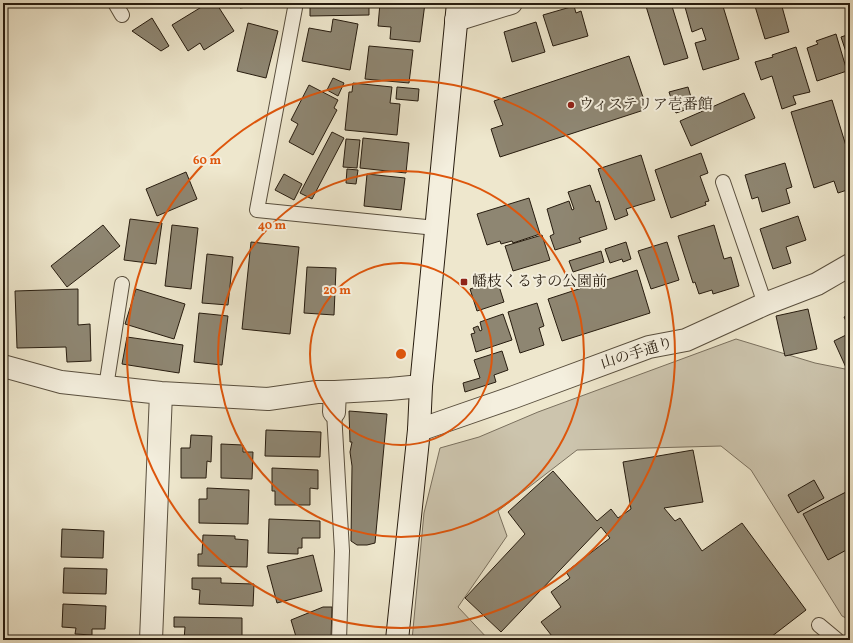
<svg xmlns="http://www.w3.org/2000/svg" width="853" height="643" font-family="Vollkorn,'Noto Serif JP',serif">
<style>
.green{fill:#ccc4ad;stroke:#7a705e}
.building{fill:#8e8672;stroke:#271c0f}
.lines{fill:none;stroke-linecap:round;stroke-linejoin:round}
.lane-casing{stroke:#594f3e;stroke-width:16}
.street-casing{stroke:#594f3e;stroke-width:24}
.secondary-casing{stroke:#271c0f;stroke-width:24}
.lane{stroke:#f4efde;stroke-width:14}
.street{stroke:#f4efde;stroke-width:22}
.secondary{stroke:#f4efde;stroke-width:22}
.ring{fill:none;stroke:#de560c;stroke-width:2}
.poi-dot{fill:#8f2418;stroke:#f4efde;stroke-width:1.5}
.labels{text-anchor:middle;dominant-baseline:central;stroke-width:4;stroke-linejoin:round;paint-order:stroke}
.poi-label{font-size:15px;fill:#271c0f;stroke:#f4efde;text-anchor:start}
.street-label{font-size:15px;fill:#271c0f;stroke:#f4efde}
.centre{fill:#de560c;stroke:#f4efde;stroke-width:2}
.ring-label{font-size:12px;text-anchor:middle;font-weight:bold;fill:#de560c;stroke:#f4efde;stroke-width:4;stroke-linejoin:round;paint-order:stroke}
</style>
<rect width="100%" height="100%" fill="#eee7cd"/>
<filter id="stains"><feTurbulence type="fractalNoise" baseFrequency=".005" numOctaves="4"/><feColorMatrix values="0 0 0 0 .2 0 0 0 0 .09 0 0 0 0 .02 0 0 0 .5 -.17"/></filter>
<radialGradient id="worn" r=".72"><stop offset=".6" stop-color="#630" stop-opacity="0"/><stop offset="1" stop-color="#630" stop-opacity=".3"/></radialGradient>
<path class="green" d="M736,339L815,363L850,370V620L842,616L751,470L721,446L577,450L498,511L507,536L458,607L489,640H412L424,513L440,448L479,437L538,412Z"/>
<path class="building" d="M208,3H216L234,31L204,50L200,43L188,51L172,25Z
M239,3H276L240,8Z
M310,3H369V15L310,16Z
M380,3H425L420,42L390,39L391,27L378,26Z
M645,3H671L688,58L664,65Z
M697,3H722L739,59L703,70L695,43L706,40L702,28L692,32L685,7Z
M754,3H781L789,32L765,39Z
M806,3H819L807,7Z
M574,6L576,13L581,11L588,36L553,46L543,15Z
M152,18L169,46L161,51L132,31Z
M333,19L358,24L350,70L302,61L309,28L331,32Z
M536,22L545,52L512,62L504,32Z
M248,23L278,31L266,78L237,71Z
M836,34L847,71L817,81L807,48L818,44L816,41Z
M850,34V64L841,37Z
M369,46L413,50L409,83L365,79Z
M796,47L810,92L793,96L796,104L782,109L772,76L761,80L755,62L773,57L772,55Z
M629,56L647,109L500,157L491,129L503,125L494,101Z
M333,78L344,83L338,96L327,90Z
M353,83L392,87L390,103L400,104L397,135L345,130L349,92H352Z
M309,85L338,100L334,108L337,110L313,155L289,142L298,124L291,120Z
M397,87L419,89L418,101L396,99Z
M688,87L694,107L676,113L669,92Z
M744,93L755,118L691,146L680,121Z
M832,100L850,159V189L838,193L834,181L814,188L791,112Z
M332,132L344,138L312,199L300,193Z
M363,138L409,143L406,173L360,168Z
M346,139L360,140L357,168L343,167Z
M701,153L708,173L700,176L709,201L705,202L706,205L671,218L655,170Z
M641,155L655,200L626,209L628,215L615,220L598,169Z
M785,163L792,187L786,189L790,203L762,212L758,197L752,199L745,175Z
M347,169L358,170L356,184L346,183Z
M186,172L197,199L157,216L146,189Z
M284,174L302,184L294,200L275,190Z
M367,174L405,178L401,210L364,206Z
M590,185L596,202L599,201L607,229L579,238L581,242L555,250L550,236L554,234L547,209L569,201L572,210L574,209L568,192Z
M529,198L540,234L513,243L512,241L501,244L500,241L487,245L477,214Z
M798,216L806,240L786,247L791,263L773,269L760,229Z
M130,219L162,223L156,264L124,260Z
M103,225L120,246L67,287L51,266Z
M172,225L198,228L191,289L165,286Z
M714,225L724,259L731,257L739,286L713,294L712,290L699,294L695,282L693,283L678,236Z
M542,235L550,260L513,271L505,246Z
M251,242L299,247L290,334L242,329Z
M626,242L631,259L623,262L622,259L610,263L605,249Z
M667,242L679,280L651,289L638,251Z
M601,251L604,262L573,272L569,261Z
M207,254L233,257L228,305L202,303Z
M307,267L336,268L334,315L304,313Z
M637,270L650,313L562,341L548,299Z
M497,280L504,302L477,311L470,289Z
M78,289V325L90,324L91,361L67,362L66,347L17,348L15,291Z
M136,289L185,304L174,339L125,324Z
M537,303L544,326L539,328L544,345L520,353L508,312Z
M808,309L817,349L785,356L776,316Z
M199,313L228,316L222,365L194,362Z
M503,314L512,340L476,352L471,334L475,333L473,328L478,326L480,331L482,330L480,322Z
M850,314V329L844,317Z
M850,333V371L848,372L834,341Z
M127,337L183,345L179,373L122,364Z
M502,351L508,370L494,375L496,382L465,392L463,383L480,378L474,360Z
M349,411L387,414L375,543L367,545H357L351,541L352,466L350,452L352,442H350Z
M266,430L321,432L320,457L265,456Z
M191,435L212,436L211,462L207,461L206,478H181V448H190Z
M221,444L243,445V452H253L252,479L221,478Z
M693,450L703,502L664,508L675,521L680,518L702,551L742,523L806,610L767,640H555L541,622L561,607L551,592L570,578L566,572L610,538L601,527L501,632L465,598L525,534L508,512L553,471L597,521L611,509L618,518L631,509L623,462Z
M272,468L318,470V489L310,488V505H275V491H272Z
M814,480L824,498L798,513L788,495Z
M207,488L249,490L248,524L199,523V499H207Z
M846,492L850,500V548L828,560L803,514Z
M269,519L320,521V538H302V548H298V554L268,553Z
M62,529L104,531L103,558L61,557Z
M203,535L235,536V539L248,540L247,567L198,566V554H202Z
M313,555L322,591L277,603L267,566Z
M64,568L107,569L106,594L63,593Z
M192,578H221V583L254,584L253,606L199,604L200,590L192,589Z
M63,604L106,606L105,629H92V635L75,634L76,628L62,627Z
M323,607H332L331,640H297L291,620Z
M174,617L242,618V638H222V640H184L185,627H174Z"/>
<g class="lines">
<g class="lane-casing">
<path id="lane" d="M115,3L122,15
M294,3L295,8L257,210L436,228
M723,182L765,304
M106,387L122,284
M334,412L342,551L339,640
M819,625L837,640"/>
</g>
<g class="street-casing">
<path id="street" d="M456,20L511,3
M3,366L61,382L161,393L268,399L317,392H335L390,389L421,386
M334,412L335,392
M419,430L514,397L649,347L686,340L765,304L817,284L850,265
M151,640L161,393"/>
</g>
<g class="secondary-casing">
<path id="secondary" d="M397,640L419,430L421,386L458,3"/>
</g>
<use href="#lane" class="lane"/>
<use href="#street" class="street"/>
<use href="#secondary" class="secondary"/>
</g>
<g class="ring">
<circle cx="401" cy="354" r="91"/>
<circle cx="401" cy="354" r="183"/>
<circle cx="401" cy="354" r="274"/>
</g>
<g class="poi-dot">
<circle cx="571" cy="105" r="4"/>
<rect x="460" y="278" width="8" height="8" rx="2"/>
</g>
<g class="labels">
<g class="poi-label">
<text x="579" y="105">ウィステリア壱番館</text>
<text x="472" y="282">幡枝くるすの公園前</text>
</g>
<g class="street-label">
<text transform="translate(637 354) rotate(-17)">山の手通り</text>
</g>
</g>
<circle cx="401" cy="354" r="6" class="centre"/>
<g class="ring-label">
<text x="207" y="164">60 m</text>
<text x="272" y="229">40 m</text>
<text x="337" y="294">20 m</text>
</g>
<rect width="853" height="643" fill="none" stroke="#eee7cd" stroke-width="16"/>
<rect x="4" y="4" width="845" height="635" fill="none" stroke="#271c0f" stroke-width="2"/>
<rect x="8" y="8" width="837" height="627" fill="none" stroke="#271c0f"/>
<rect width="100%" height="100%" filter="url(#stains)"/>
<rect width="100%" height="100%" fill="url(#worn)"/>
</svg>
